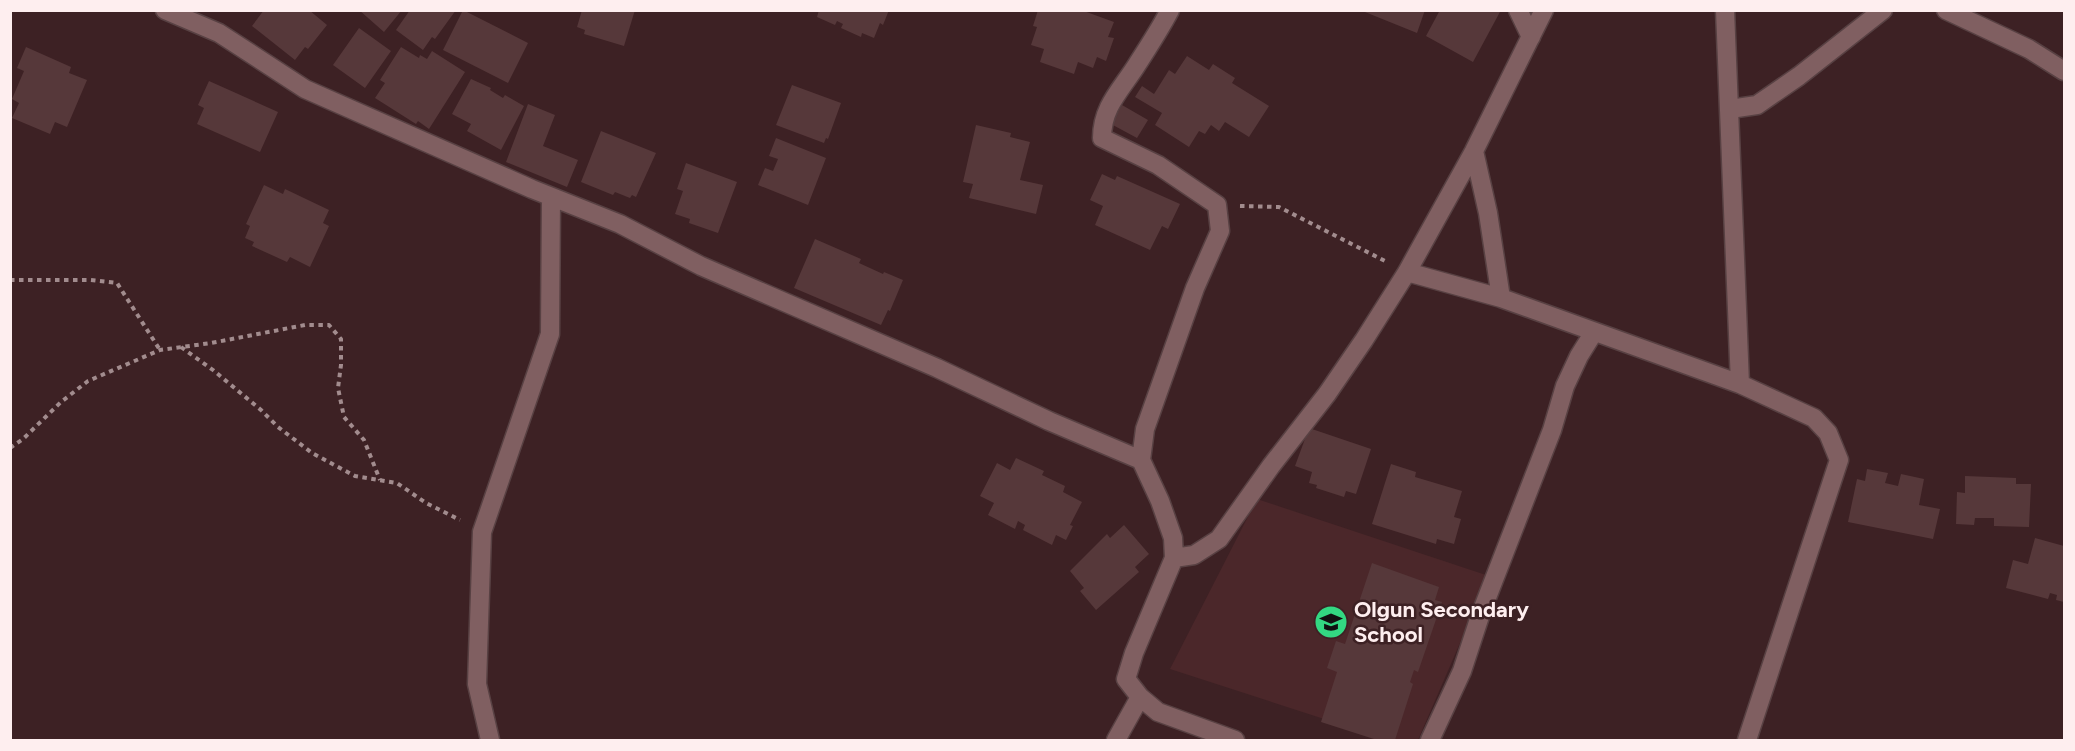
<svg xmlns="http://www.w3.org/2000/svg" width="2075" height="751" font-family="Figtree,sans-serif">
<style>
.built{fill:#4b272a}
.building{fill:#56383a}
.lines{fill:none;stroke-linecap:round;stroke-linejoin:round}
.street-casing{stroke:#584143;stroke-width:21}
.path{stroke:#a28c8e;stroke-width:4;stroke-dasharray:4.5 4.5;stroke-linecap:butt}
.street{stroke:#805f61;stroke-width:18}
.labels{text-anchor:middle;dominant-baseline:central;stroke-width:5;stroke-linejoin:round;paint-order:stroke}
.poi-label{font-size:22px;font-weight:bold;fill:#feeeef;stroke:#3d2124;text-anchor:start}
</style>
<rect width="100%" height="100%" fill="#3d2124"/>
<path class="built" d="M1257,499L1489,576L1418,740H1389L1170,669Z"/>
<path class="building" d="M264,10H309L327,25L308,49L305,47L295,60L252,26Z
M359,10H402L384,32Z
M410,10H456L435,39L432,37L423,50L396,30Z
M463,10L528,43L508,83L443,50Z
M582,10H635L624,46L584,34L585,30L577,27Z
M819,10H889L883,25L880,23L874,38L862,33L861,37L841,28L843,24L837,21L835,25L817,17Z
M1038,10H1081L1114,22L1108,37L1114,38L1106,61L1097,57L1093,68L1078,62L1074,74L1040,62L1044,49L1031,45L1037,27L1033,26Z
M1360,10H1425L1417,33Z
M1440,10H1501L1473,62L1426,36Z
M359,28L391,51L365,88L333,65Z
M26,47L71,67L69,73L87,80L67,127L55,122L50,134L12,118L19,103L12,99L24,71L17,68Z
M401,47L419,58L420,55L427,59L432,51L465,72L429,129L418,121L416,124L375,98L385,83L380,80Z
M1187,56L1209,70L1213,64L1235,78L1232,83L1269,106L1249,137L1225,122L1219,131L1211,125L1205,134L1199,131L1189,147L1155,125L1162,113L1135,97L1142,86L1154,94L1169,70L1175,74Z
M471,79L491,88L490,90L503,98L505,95L524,106L501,150L467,131L471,124L452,114Z
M209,81L278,112L260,152L197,124L204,108L198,105Z
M792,85L841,103L828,139L826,138L824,143L776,125Z
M528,104L555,115L543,146L578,160L567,187L506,162Z
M1122,105L1148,120L1137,138L1111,124Z
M976,125L1011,133L1010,137L1030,142L1020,180L1043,185L1036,214L969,198L973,184L963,182Z
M601,131L656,153L636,197L632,195L630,198L615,192L613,195L581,182Z
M776,138L826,158L808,205L758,185L765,168L773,171L778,159L769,156Z
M686,163L737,182L718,233L689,223L690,219L675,214L683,191L677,189Z
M1102,174L1115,180L1117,176L1180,204L1168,229L1162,226L1150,250L1095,225L1103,206L1090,200Z
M264,185L283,194L285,189L329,210L323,223L329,226L310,267L290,257L287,262L252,246L254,242L245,238L250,226L246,224Z
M815,239L861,259L859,263L883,274L884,272L903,280L890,311L888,310L881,325L794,288Z
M1309,428L1371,449L1356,494L1346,491L1344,497L1316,488L1317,485L1309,483L1312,472L1295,466Z
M1016,458L1044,471L1042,475L1065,486L1063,492L1082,502L1070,525L1073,526L1066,540L1056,535L1052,545L1023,530L1025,525L1018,521L1015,529L988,515L994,503L980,496L997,463L1010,470Z
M1391,464L1416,472L1415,477L1462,491L1454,517L1461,519L1454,544L1437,539L1436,544L1372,524Z
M1867,469L1888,473L1885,483L1898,486L1901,474L1924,479L1919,505L1940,509L1933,539L1848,522L1857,479L1865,481Z
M1965,476L2016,478V484H2031L2029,527L1994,526V518H1975L1974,525L1956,524L1957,492L1965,493Z
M1124,525L1149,554L1135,567L1139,572L1096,610L1080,591L1084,588L1070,571L1107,534L1110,538Z
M2035,538L2064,546V602L2056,600L2057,595L2050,593L2048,599L2006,588L2013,560L2028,564Z
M1372,563L1439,587L1435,600L1442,602L1418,672L1414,670L1410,682L1413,684L1395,740H1377L1321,722L1337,672L1327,668L1336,641L1345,644Z"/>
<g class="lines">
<g class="street-casing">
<path id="street" d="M165,10L219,33L305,89L532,189L620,224L701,266L937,368L1049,421L1141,460L1160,501L1173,538L1174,558L1134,653L1126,679L1140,697L1158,712L1235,740
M1518,10L1531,37
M1725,10L1740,384
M1946,10L2029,49L2064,71
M1730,109L1757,105L1799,76L1883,10
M1474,151L1488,213L1501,298
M1407,272L1501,298L1740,384L1814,418L1828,433L1839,460L1747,740
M1141,460L1145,429L1195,288L1220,231L1217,205L1158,165L1102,138C1102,106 1122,89 1138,63C1149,46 1160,29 1170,10
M1174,558L1194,555L1219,539L1271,466L1327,394L1364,340L1407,272L1474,151L1544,10
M490,740L477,684L482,532L550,334L551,197
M1116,740L1140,697
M1430,740L1462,671L1481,613L1552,430L1565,386L1579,356L1594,332"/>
</g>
<path class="path" d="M1240,206L1279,207L1385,261
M10,280H90L117,283L160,350
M181,347L213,370L261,410L278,427L312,453L355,476L397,483L426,503L460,520
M10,448L23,439L61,402L88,381L160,350L211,343L305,325H329L341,339V365L338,388L344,417L364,440L380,480"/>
<use href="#street" class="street"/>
</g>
<defs>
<g id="school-disc" transform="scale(1.725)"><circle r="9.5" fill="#33d882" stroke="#3d2124"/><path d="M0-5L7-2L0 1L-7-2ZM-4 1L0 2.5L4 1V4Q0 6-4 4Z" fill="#111"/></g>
</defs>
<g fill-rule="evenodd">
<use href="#school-disc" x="1331" y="622"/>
</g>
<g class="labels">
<g class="poi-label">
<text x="1354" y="609">Olgun Secondary<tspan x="1354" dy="25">School</tspan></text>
</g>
</g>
<rect width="2075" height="751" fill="none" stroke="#feeeef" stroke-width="24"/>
</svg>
